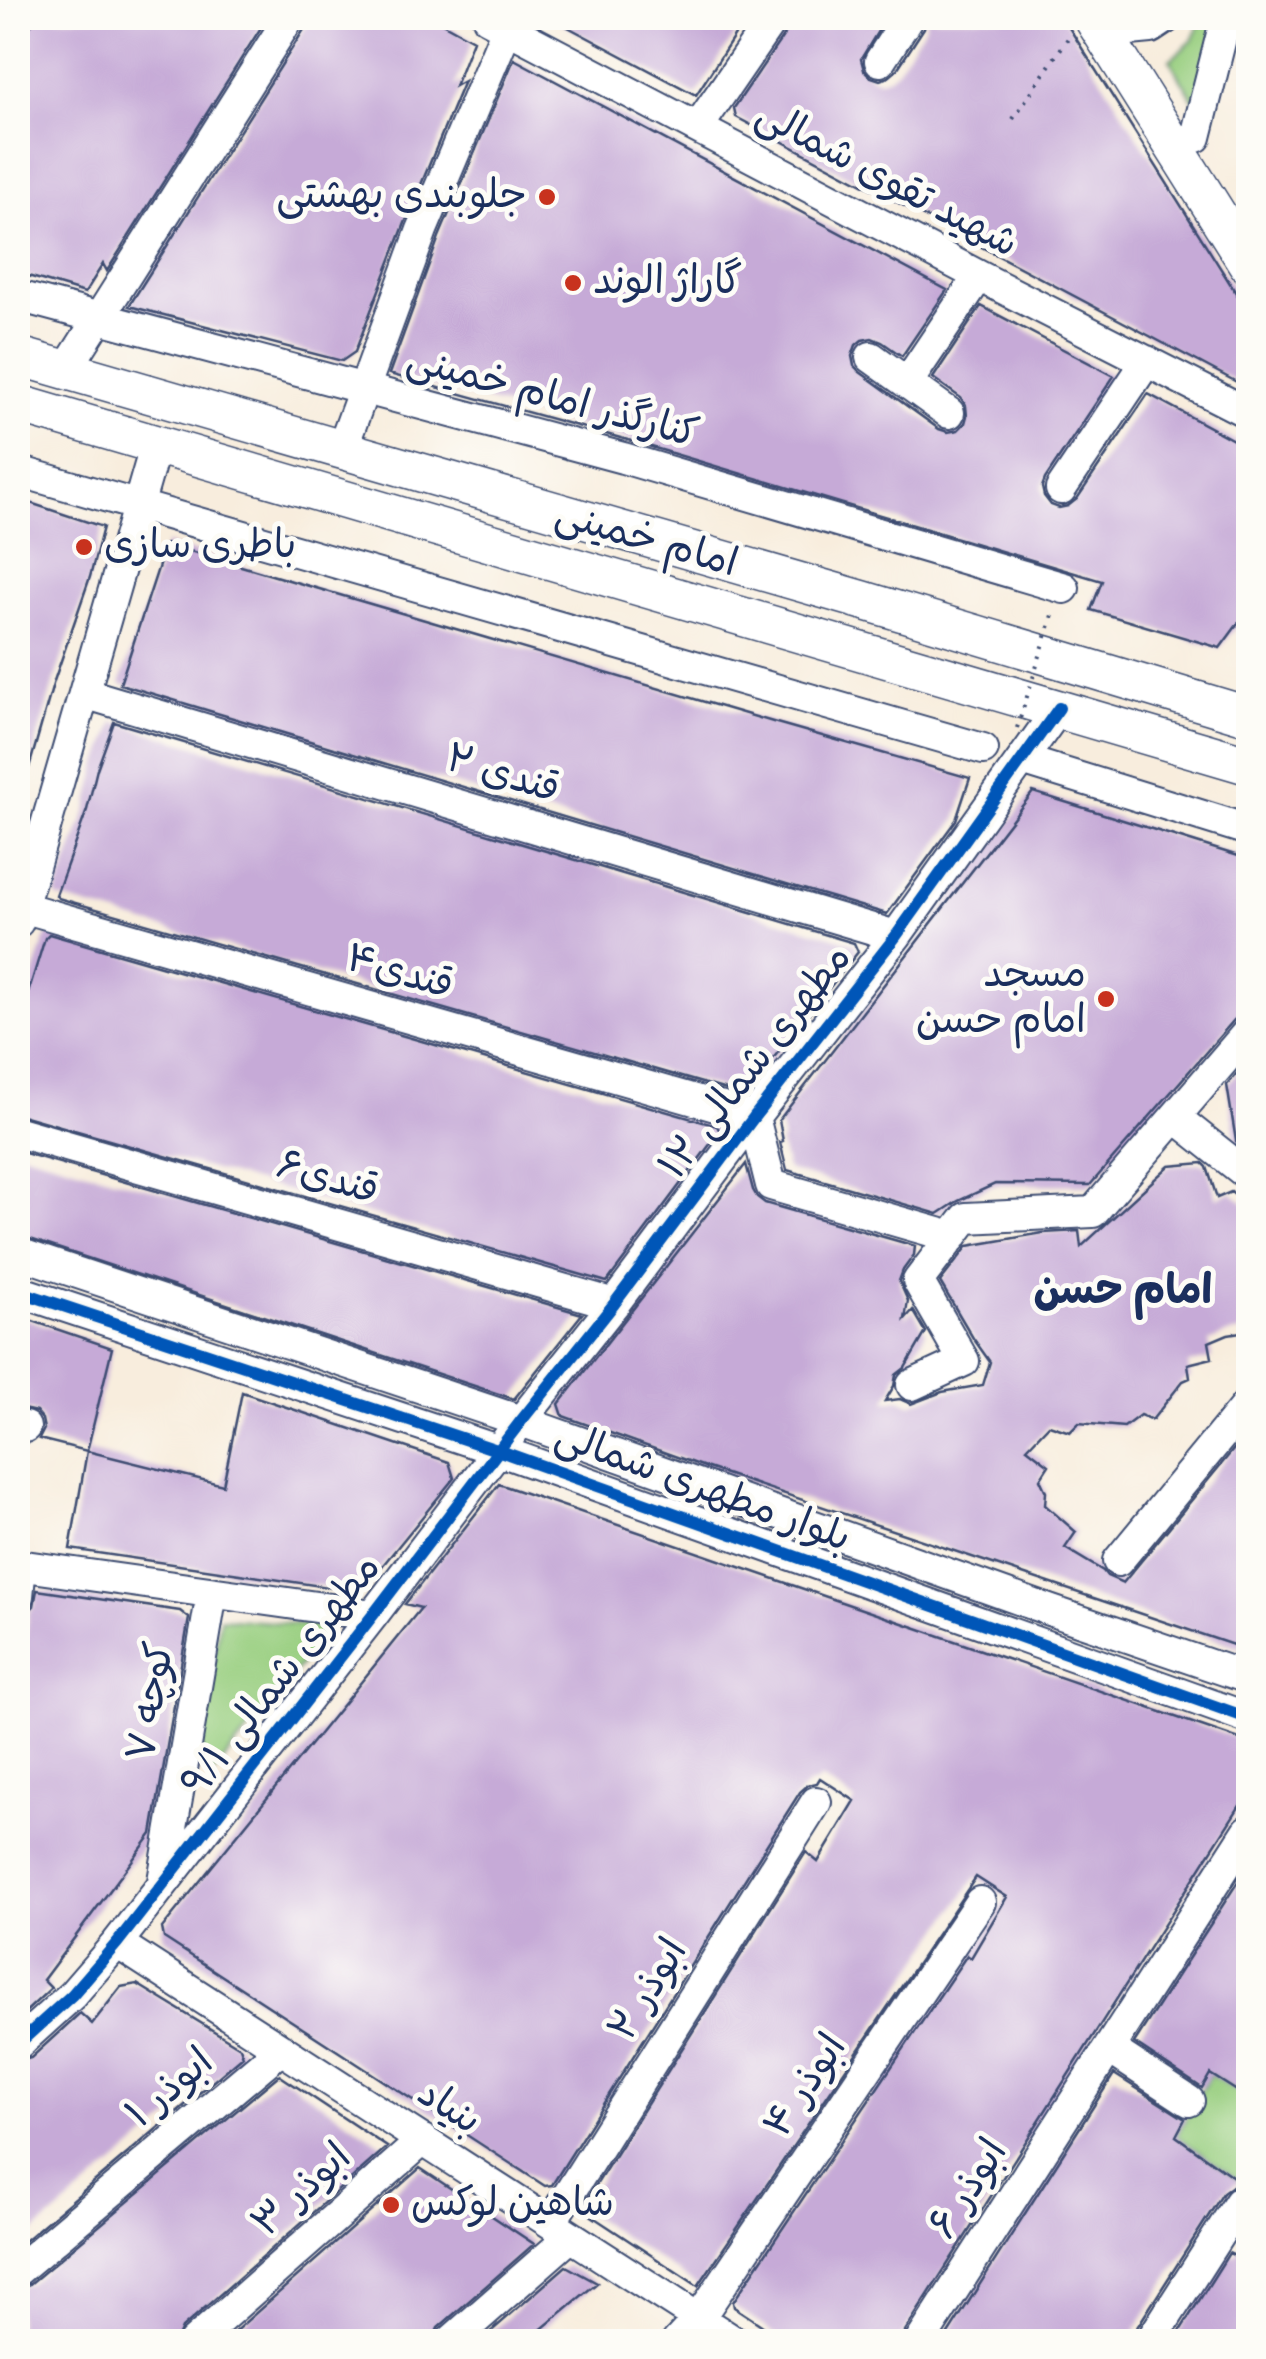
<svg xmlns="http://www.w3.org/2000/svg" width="1266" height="2359" font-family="'Indie Flower','Playpen Sans Arabic',sans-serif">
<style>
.green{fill:#9acf81;stroke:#5a7f70;stroke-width:2.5}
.building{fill:#c6aad7}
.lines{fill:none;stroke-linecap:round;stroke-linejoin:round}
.minor-casing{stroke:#3c4c71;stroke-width:34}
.major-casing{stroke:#3c4c71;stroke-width:41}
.path{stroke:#3c4c71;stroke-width:4;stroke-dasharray:2.5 8;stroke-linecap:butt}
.minor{stroke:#fff;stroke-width:30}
.major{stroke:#fff;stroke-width:38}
.path-bridge{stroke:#3c4c71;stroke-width:4;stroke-dasharray:2.5 8;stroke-linecap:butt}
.cycleway-casing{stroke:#fdfcf7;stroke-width:19}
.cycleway{stroke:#0057b8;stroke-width:12}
.poi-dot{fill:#c8321e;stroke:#fdfcf7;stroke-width:4}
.labels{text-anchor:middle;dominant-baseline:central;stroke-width:10;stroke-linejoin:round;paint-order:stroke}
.street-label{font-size:40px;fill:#1b2f5e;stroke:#fdfcf7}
.poi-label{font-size:40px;fill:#1b2f5e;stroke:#fdfcf7;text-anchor:start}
.neighbourhood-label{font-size:42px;font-weight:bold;fill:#1b2f5e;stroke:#fdfcf7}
</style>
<rect width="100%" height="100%" fill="#fdfcf7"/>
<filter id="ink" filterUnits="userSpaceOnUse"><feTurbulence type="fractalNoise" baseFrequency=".01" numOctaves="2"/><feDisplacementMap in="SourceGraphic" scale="20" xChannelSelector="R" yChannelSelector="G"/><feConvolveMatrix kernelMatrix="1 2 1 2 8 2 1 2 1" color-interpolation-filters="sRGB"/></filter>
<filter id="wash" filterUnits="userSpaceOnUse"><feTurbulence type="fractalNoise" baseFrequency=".0048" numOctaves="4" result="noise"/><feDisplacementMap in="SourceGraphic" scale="40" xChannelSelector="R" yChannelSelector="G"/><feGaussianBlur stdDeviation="2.25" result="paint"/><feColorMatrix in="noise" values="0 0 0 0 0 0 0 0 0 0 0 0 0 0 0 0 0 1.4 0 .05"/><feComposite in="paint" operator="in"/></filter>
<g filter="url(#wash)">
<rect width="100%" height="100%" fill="#f8eddd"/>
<path class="green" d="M1202,18H1219L1197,106L1170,60L1192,41Z
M220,1618L312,1625L325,1635L214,1773L198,1766Z
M1210,2074L1248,2098V2187L1176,2136Z"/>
<g id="blocks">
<path class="building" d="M36,18H267L107,271L103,264L85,293L18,273V43Z
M308,18H433L473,40L455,86L464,81L405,223L355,352L342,361L129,306L305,28Z
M551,18H746L696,95Z
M791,18H886L861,59L864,70L871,77L880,80L889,77L896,71L924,28L927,18H1063L1248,312V388L736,117L734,108L788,29Z
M514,59L947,290L902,356L882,342L872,338L862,340L856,345L852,356L854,366L860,372L939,429L948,432L958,430L965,423L967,416L966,406L961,398L933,378L981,306L1114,376L1045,479L1042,487L1044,496L1051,505L1059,508L1068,506L1077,499L1148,394L1248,448V610L1220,648L1091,610L1102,581L628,440L389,374L439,237Z
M18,499L103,527L90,577L54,681L22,792H18Z
M166,544L773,722L970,778L956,820L887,914L120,684Z
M114,722L854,943L858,952L744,1095L58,898L56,895L87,810L97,769Z
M1033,792L1248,859V1014L1241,1015L1234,1020L1090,1185L995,1184L958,1201L938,1214L787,1170L780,1142L783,1141L779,1120Z
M49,934L717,1126L720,1131L607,1282L18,1114V1026L45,938Z
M1248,1060V1151L1236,1141L1227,1085Z
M18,1151L582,1314L514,1399L18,1235Z
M1203,1163L1207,1167L1217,1198L1231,1192L1248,1206V1312L1243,1317L1241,1332L1228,1334L1209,1342L1212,1358L1188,1364L1190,1378L1183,1381L1152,1420L1140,1415L1124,1427L1079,1423L1070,1432L1049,1425L1027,1448L1049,1465L1040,1479L1046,1492L1045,1505L1076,1532L1065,1548L1103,1571L1107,1576L1123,1583L1248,1432V1650L705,1467L563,1416L559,1404L746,1164L753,1190L757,1197L765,1203L915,1246L914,1255L903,1270L899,1281L908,1301L905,1319L913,1310L926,1332L905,1368L896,1375L894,1386L885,1401L900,1399L911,1404L942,1392L983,1385L990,1362L973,1338L940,1282L968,1246L1043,1233L1079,1231L1081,1247L1169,1166Z
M18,1316L112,1348L87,1451L39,1439L44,1429L42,1419L36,1412L18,1408Z
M242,1392L449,1462L454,1478L361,1592L70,1549L87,1451L223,1485Z
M499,1484L1248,1742V1793L898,2342H787L734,2307L733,2302L967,1955L971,1958L1007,1897L976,1877L698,2286L581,2209L806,1852L818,1862L855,1801L820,1778L817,1783L808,1785L800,1792L552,2185L545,2186L164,1938L162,1928L421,1608L405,1604Z
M37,1590L180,1611L189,1618L152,1834L43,1980L51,1988L18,2019V1693L29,1611L34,1606Z
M1248,1866V2098L1210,2074L1202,2088L1134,2043Z
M137,1984L240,2047L243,2056L18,2246V2062L31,2058L80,2013L92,2024L121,1987Z
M1114,2074L1185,2119L1176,2136L1239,2181L1223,2193L1134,2332L1131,2342H943Z
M279,2075L387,2147L182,2328L176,2342H18V2288L30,2284Z
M420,2168L534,2244L438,2328L432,2342H223Z
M1248,2234V2342H1173L1229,2253L1235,2256Z
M566,2266L597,2283L526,2342H479Z"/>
</g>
</g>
<g filter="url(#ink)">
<use href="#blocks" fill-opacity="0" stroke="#3c4c71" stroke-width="2.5"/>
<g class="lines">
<g class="minor-casing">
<path id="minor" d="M488,18L979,276L1248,413
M1130,30L1151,28L1166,18
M880,61L908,18
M698,127L773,18
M1196,137L1226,18
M18,296L623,458L1064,588
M871,357L949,413
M66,370L289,18
M907,383L979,276
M342,449L422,230L507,28L514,18
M18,471L983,749
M1061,489L1147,361
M84,693L896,936
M1022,760L1248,830
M22,907L754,1117L771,1185L952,1237
M18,922L156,444
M1175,1117L1248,1175
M18,1132L614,1304
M18,1253L521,1421L1049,1610L1248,1678
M18,1291L500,1451L1248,1718
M912,1385L964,1361L918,1281L966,1218L1093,1212L1248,1032
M18,1426L25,1427
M1118,1561L1248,1403
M18,1565L373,1615
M18,1596L21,1565
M163,1881L212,1593
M117,1943L735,2342
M18,2044L72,1995L117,1943L373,1615L521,1421L614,1304L754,1117L896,936L1059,708
M1110,2049L1189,2101
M551,2222L816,1802
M18,2270L281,2049
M194,2342L423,2140
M450,2342L571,2236
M677,2342L699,2318L980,1902
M920,2342L1248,1831
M1150,2342L1239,2203"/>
</g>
<g class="major-casing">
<path id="major" d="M1093,18L1248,264
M18,356L862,600L1248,716
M18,404L1248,765"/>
</g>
<path class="path" d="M1013,119L1068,38"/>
<use href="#minor" class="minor"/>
<use href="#major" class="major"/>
<path class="path-bridge" d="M1017,728L1054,612"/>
<g class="cycleway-casing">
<path id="cycleway" d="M18,1291L500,1451L1248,1718
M18,2044L72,1995L117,1943L373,1615L521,1421L614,1304L754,1117L896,936L1059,708"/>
</g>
<use href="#cycleway" class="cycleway"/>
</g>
</g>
<g class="poi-dot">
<circle cx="547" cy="197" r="10"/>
<circle cx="573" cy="283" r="10"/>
<circle cx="84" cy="547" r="10"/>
<circle cx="1106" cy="999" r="10"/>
<circle cx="391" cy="2205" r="10"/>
</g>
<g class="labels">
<g class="street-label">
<text transform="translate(886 181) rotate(28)">شهید تقوی شمالی</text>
<text transform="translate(552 399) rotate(15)">کنارگذر امام خمینی</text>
<text transform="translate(646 541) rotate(16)">امام خمینی</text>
<text transform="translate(502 776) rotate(17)">قندی ۲</text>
<text transform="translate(399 974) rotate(16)">قندی۴</text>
<text transform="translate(757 1063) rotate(-52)">مطهری شمالی ۱۲</text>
<text transform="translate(327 1180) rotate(16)">قندی۶</text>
<text transform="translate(702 1489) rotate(20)">بلوار مطهری شمالی</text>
<text transform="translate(283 1677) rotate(-52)">مطهری شمالی ۹/۱</text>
<text transform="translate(153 1702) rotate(-80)">کوچه ۷</text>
<text transform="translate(650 1991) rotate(-58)">ابوذر ۲</text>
<text transform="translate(807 2087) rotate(-56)">ابوذر ۴</text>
<text transform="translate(171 2090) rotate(-40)">ابوذر ۱</text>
<text transform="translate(448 2109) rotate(33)">بنیاد</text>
<text transform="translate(970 2190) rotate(-57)">ابوذر ۶</text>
<text transform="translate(303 2192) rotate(-42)">ابوذر ۳</text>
</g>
<g class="poi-label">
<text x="527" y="197" text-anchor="end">جلوبندی بهشتی</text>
<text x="593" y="283">گاراژ الوند</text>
<text x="104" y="547">باطری سازی</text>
<text x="1086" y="976" text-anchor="end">مسجد<tspan x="1086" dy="46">امام حسن</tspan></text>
<text x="411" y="2205">شاهین لوکس</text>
</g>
<g class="neighbourhood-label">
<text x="1123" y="1292">امام حسن</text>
</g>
</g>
<rect width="1266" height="2359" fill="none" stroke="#fdfcf7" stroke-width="60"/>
</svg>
